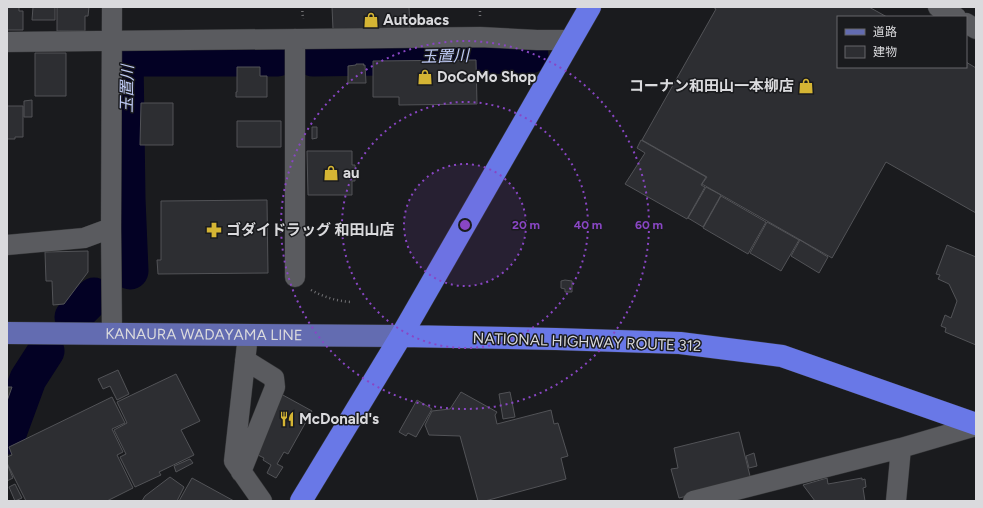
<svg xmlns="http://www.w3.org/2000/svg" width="983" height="508" font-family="Figtree,'Noto Sans JP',sans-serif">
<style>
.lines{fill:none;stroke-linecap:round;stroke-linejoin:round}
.river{stroke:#030124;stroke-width:37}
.building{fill:#2d2e32;stroke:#525357}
.minor-casing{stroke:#343537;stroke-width:21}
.major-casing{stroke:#343537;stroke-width:23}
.highway-casing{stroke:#343537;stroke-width:23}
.path{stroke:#727275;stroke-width:2.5;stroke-dasharray:1 3;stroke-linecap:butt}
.minor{stroke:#5a5b5f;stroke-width:20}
.major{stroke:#636cb1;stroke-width:22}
.highway{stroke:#6978e7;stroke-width:22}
.ring{fill:none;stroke:#8946c4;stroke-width:2;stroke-dasharray:2 4}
.labels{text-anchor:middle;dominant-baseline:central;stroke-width:3;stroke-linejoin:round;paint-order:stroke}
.poi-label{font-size:15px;font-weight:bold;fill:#dadadd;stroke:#1a1b1e;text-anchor:start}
.street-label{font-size:15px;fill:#dadadd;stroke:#1a1b1e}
.water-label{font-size:16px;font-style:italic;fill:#c0cbf6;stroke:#1a1b1e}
.centre{fill:#8946c4;stroke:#1a1b1e;stroke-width:2}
.ring-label{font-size:12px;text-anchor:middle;font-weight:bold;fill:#8946c4;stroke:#1a1b1e;stroke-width:3;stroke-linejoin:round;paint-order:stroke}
</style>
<rect width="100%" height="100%" fill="#1a1b1e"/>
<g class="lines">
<path class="river" d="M313,58L530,55
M130,271L127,199L125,58H278
M73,317L94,296
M7,436L28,379L46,351"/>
</g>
<path class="building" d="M7,7H19V11H23V30H7Z
M33,7H55V20H32Z
M57,7H89L88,16H85V31H57Z
M332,7H409L410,28L333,29Z
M713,7H869L887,17H838V67H966V62L976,68V213L886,162L832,258L702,184L707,177L642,140L716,9Z
M35,53H66V96H35Z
M476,60L477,104L399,105V97H373V61Z
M356,64H364L363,65H365L366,83H348V66L356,65Z
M237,67H260V76H267V97H236V92H237Z
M32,100V117H24V101Z
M141,103H173V145H140Z
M7,106H23V137H15V139H7Z
M237,121H281V147H237Z
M312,127H317V138L312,139Z
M641,140L706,177L701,185L705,187L687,219L625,184L645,153L637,148Z
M307,151H352V165H355V181H352V195H308Z
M706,187L721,195L703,227L688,218Z
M721,196L766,222L748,254L703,228Z
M267,200L268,273L158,274L157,260H161V201Z
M767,222L799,240L781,271L750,253Z
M800,240L828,257L819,273L791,256Z
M947,245L976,257V345L945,332L946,328L941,326L945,315L951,318L957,301L949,284L938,279L940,275L936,274Z
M88,251V272L64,304L53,305L52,281H46L45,252Z
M565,280L572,281V292H565V289L561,288V281Z
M118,370L129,394L117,400L110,386L103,389L98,379Z
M176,374L200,421L181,430L194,455L159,472L161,475L135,487L120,457L126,454L114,430L127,423L117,402Z
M7,387H12L7,401Z
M461,392L497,412L495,415L497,424L551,410L554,424L558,423L568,456L561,458L566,479L485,501H478L460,436L429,435L425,425L432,411L450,409Z
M510,392L515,417L503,419L499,394Z
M281,394L312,411L288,454L284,452L277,464L283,467L276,478L267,473L271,465L263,460L264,458L258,455Z
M112,397L125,423L112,429L123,452L117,455L133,488L107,501H26L7,463V457L12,455L9,447Z
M417,400L432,409L416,437L408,433L406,436L399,432Z
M739,432L751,480L679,498L671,469L678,468L674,448Z
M754,453L757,466L749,468L746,456Z
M190,459L193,463L176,472L174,466Z
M8,466L13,478L7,481V467Z
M170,477L184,487L177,501H142L145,496Z
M192,478L234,501H179Z
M827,478L828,484L862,478V480L865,479L866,487L863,488L865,501H815L803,485Z
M15,484L22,498L15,501L9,487Z"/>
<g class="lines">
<g class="minor-casing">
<path id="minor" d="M112,7L111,228L112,334
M938,7L956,17
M966,23L976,29
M295,39V277
M7,42L480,37L537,40H571
M7,245L84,238L111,228
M248,335L234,461L262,501
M241,472L275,387L274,378L245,360
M693,501L901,448L976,426
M896,501L901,448"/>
</g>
<g class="major-casing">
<g id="major">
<path id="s1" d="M7,333L401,336"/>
</g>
</g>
<g class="highway-casing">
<path id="highway" d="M401,336L556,339L680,343L782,356L976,424
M301,501L401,336L590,7"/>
</g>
<path class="path" d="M302,7L303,19
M480,7V16
M311,290C324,297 336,301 351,302"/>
<use href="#minor" class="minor"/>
<use href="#major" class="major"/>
<use href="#highway" class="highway"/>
</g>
<circle cx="465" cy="225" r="61" fill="#8946c4" fill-opacity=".12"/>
<g class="ring">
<circle cx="465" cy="225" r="61"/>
<circle cx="465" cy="225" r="123"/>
<circle cx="465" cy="225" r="184"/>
</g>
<defs>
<g id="shop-bare" transform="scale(1.2)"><path d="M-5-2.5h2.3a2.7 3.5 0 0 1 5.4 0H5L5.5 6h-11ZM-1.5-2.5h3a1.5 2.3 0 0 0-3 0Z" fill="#d5b534" stroke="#1a1b1e" stroke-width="2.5" paint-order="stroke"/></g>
<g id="pharmacy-bare" transform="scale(1.2)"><path d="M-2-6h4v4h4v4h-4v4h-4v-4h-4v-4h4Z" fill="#d5b534" stroke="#1a1b1e" stroke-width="2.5" paint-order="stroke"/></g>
<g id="restaurant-bare" transform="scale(1.2)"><path d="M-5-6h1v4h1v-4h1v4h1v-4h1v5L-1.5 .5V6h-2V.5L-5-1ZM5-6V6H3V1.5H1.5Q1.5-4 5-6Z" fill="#d5b534" stroke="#1a1b1e" stroke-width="2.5" paint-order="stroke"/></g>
</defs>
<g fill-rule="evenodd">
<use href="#shop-bare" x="371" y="20"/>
<use href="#shop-bare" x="425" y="77"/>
<use href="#shop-bare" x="806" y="86"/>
<use href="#shop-bare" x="331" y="173"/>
<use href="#pharmacy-bare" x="214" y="230"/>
<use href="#restaurant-bare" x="287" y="419"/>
</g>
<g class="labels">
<g class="poi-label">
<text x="383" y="20">Autobacs</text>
<text x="437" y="77">DoCoMo Shop</text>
<text x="794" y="86" text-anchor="end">コーナン和田山一本柳店</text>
<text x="343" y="173">au</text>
<text x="226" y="230">ゴダイドラッグ 和田山店</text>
<text x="299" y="419">McDonald's</text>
</g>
<g class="street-label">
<text stroke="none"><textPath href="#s1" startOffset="197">KANAURA WADAYAMA LINE</textPath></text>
<text transform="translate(587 342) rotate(2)">NATIONAL HIGHWAY ROUTE 312</text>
</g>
<g class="water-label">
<text transform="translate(445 56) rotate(-1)">玉置川</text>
<text transform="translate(127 89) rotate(-89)">玉置川</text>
</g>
</g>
<circle cx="465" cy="225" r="6" class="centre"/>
<g class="ring-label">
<text x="526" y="229">20 m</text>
<text x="588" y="229">40 m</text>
<text x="649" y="229">60 m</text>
</g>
<rect width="983" height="508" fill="none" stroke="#dadadd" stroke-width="16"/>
<rect x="837" y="16" width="130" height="52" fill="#1a1b1e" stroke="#67676a"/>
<rect x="845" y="29" width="20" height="6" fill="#636cb1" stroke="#67676a"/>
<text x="873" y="36" font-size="12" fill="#dadadd">道路</text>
<rect x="845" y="46" width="20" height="12" fill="#2d2e32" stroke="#67676a"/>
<text x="873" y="56" font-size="12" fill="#dadadd">建物</text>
</svg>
